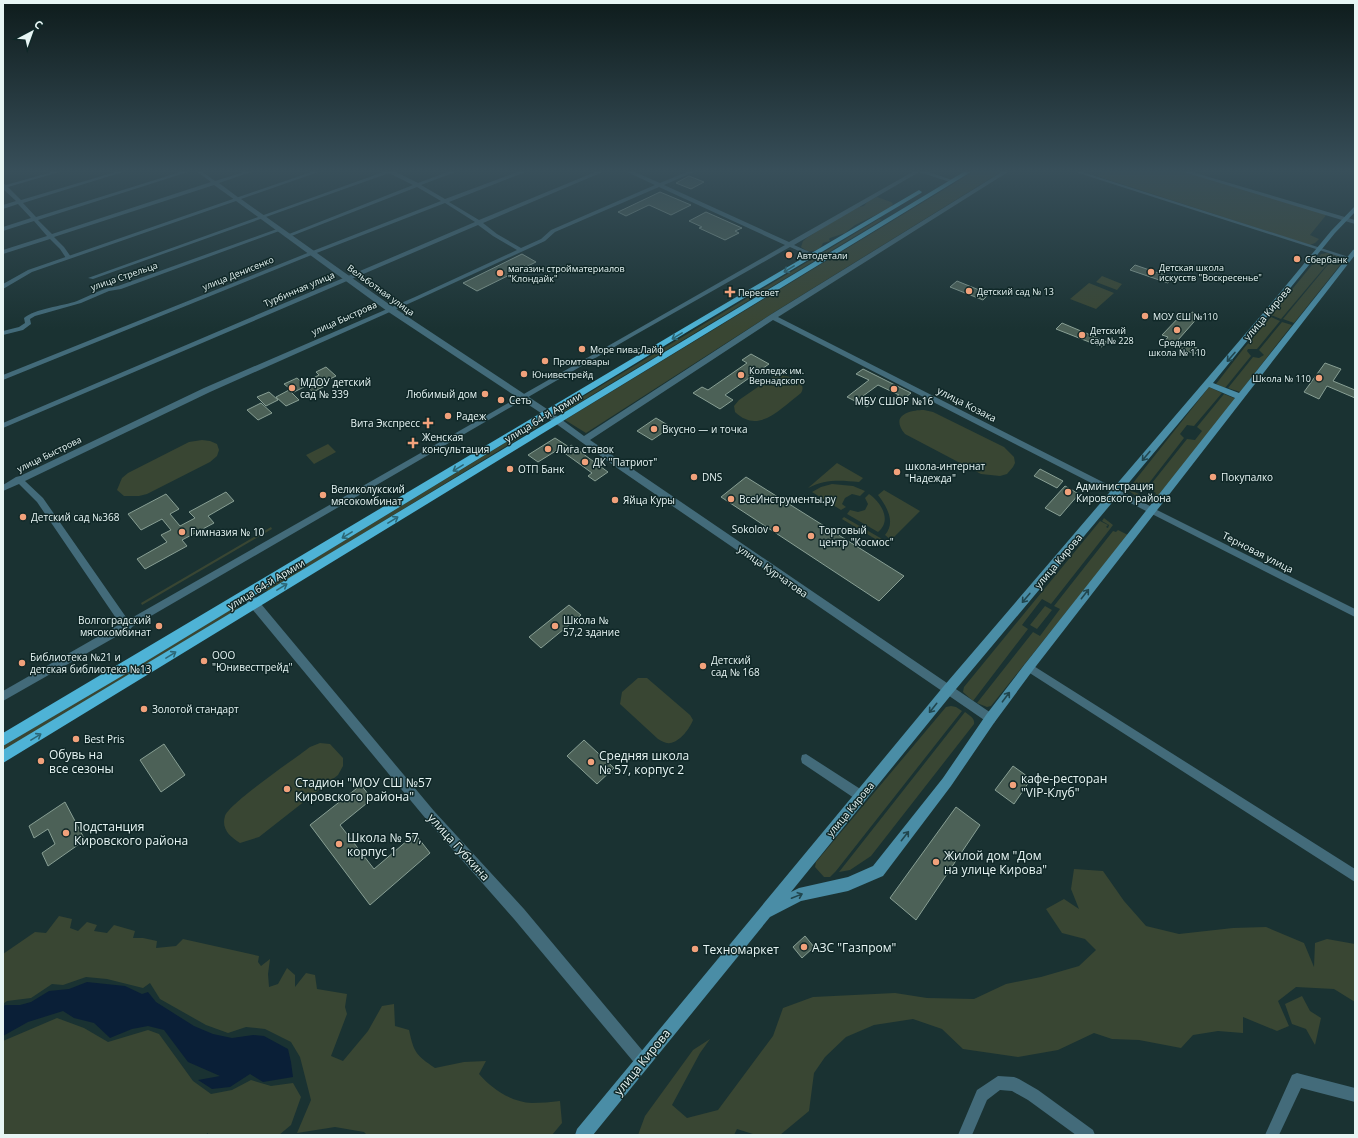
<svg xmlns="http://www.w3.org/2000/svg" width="1358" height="1138" font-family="'Open Sans',sans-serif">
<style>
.green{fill:#394633}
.water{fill:#0a1f37}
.building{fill:#4c6157;stroke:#889f94}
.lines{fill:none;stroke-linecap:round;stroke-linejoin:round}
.minor{fill:#436b7a;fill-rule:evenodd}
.tertiary{fill:#436b7a;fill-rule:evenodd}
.secondary{fill:#4a8da6;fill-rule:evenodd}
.trunk{fill:#4eb3d6;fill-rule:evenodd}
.oneway{stroke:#2c6776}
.oneway2{stroke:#21464e}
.poi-dot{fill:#f1a17b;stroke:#102828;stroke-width:1.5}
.labels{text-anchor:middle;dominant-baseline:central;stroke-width:3;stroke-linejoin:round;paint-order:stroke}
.far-poi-label{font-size:9px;fill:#e7f5f4;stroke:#102828;text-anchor:start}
.far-street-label{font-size:9px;fill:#e7f5f4;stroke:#102828}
.street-label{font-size:10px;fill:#e7f5f4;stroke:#102828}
.poi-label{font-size:10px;fill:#e7f5f4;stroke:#102828;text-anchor:start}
.near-poi-label{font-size:12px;fill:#e7f5f4;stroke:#102828;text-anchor:start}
.near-street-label{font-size:12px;fill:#e7f5f4;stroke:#102828}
</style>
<rect width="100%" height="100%" fill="#1a3232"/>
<path class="green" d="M976,170H1004L776,311L586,433L565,420Z
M1099,170H1179L1327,214L1310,235L1319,239L1315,243L1310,245L1097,176L1103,171Z
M877,197L891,202L893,204L890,208L855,225L845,233L830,238L829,239L830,241L823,243C821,249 814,252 807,251L801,247L803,241L808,237L840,217L859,207L864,206L868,201Z
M879,219L882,220L562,413L559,411Z
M1327,253L1335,255L1281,319L1271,315L1321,254Z
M1336,255L1342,258L1344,260L1294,323L1283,319Z
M1102,276L1122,284L1117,290L1096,282Z
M1089,283L1114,293L1096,309L1070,299Z
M1271,317L1280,321L1257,349H1248L1247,351L1251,356L1225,388L1216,384L1244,348Z
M1282,322L1292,325L1240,392L1228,388L1253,357L1259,358L1264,355L1259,350Z
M780,375C790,376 808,381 801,393C781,408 759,435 735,412L734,406L739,400L774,376Z
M1209,387L1222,393L1194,426L1187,425L1180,434L1184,438L1146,487L1138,484L1132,491L1139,494L1137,497L1128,490L1129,488Z
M1224,394L1236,399L1153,502L1142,499L1143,497L1151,500L1156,493L1148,488L1187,439L1195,440L1202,431L1197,427Z
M924,410L933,412L1004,447L1014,457L1015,463L1013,467L1007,474L1000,476L981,474L905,434C890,416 908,410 924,410Z
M538,423L540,424L539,426L269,591H264L268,587Z
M202,440L210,441L217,444L219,450L217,456L210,462L147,494L139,496H124L117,490L122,478L128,473L189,442Z
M328,444L336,452L314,464L306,455Z
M837,463L863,478L859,482C840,480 825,479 808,488Z
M832,484L853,486L865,491L860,496L852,494L845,498L842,504L846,507L841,510L812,492L821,487Z
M884,490L920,511L891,540L885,535C896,522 887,507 878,495Z
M869,494C882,503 892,521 878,532L847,514L850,510L858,512L865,510L868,504L865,498Z
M844,517L889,543L887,546L842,519Z
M1104,518L1113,525L1110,529L1051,604L1042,599L1022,625L1028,629L973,701L963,692L964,687L1100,521L1108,525L1106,527L1108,528L1109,525L1102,521Z
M271,527L272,529L142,605L141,603Z
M1118,530L1128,535L991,706L987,707L977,703L1033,632L1040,636L1060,609L1054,606L1113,531L1116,532Z
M236,606H239L236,610L3,751V746Z
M1045,606L1052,610L1037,629L1030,625Z
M638,678H647L690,715L693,720C690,728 680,742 670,743C666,744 662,741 658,739L620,704L622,692Z
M951,706L956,707L962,711L836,871L830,877H824L815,867L816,862L946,707Z
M965,712C970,716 975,718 974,724L871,856L850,870L839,872Z
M320,743L330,744L343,758V766L338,775L259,837L240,843C230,837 221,829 225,816C229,803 296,758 310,747Z
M1074,869L1103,871L1124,901L1146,926L1179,934L1233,928L1266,927L1304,943L1314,967L1315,943L1327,939L1355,944V1002L1334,989L1296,987L1278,1001L1289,1026L1277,1031L1243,1017V1033L1218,1031L1193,1035L1181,1048L1139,1040L1112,1039L1094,1033L1058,1050L1018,1057L963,1049L942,1029L913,1019L874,1025L846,1037L825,1057L814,1073L809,1111L780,1135H756L737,1129L734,1135H638L645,1116L693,1050L710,1039L700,1053L672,1105L687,1118L718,1110L773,1036L783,1008L813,997L895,993L927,998L974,999L1006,984L1041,977L1079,966L1096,950L1085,939L1062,933L1046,909L1064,899L1079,909L1071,889Z
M59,916L72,919L70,928L78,931L87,922L97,925L94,931L107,933L114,925L135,931L133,938H143L157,941L156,948L176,946L183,939L259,956L258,962L261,966L270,959L268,974L269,987L278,984L287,968L295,975V987L306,973L315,975L317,989L347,994L345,1007L347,1014L331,1056L343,1061L368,1031L382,1006L394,1004L395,1026L409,1030C414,1053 416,1055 435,1068L464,1062L486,1061L479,1074C492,1089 511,1102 532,1103C541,1103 551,1102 560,1101L562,1123L552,1135H367L364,1132L335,1127L297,1133L311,1100L300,1057L291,1042L265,1029L246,1027L228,1033L206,1025L160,999L150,983L143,988L107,979L86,977L63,985L52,984L31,998L7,1001L3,1004V954L35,932L46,933Z
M1302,996L1310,1011L1321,1018L1315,1045L1306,1029L1292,1024L1285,1004Z
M57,1018L84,1028L108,1042L148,1030L159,1034L193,1081L211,1094L232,1090L251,1080L271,1086L293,1083L301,1097L291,1125L279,1135H208V1133L205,1135H3V1041Z"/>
<path class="water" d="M87,982L125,986L142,994L148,992L156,1002L194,1026L213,1034L232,1038L253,1035L264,1036L288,1049L291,1062L293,1077L263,1082L250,1074L230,1087L212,1089L198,1080L220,1076L188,1062L164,1030L148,1026L132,1029L110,1038L94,1023L74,1018L63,1011L28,1022L3,1036V1007L5,1005H20L31,1002L49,991L69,989Z"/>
<path class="building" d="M689,176L704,182L691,189L676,183Z
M660,192L691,205L671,215L649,205L626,216L618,212Z
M706,212L742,228L735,231L739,233L725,240L699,228L702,227L689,221Z
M522,254L536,262L477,291L463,283Z
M1135,265L1173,278L1168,283L1130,270Z
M957,281L989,294L983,300L950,287Z
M1192,312L1200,315L1178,340L1199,349L1195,354L1164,342L1168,337L1162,335L1182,314L1188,316Z
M1062,323L1107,342L1102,347L1056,329Z
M751,354L769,364L725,395L733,400L720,409L693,393L702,387L708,390L747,363L742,360Z
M1325,363L1341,369L1333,381L1355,390V398L1327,386L1319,399L1304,392Z
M326,367L336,376L322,383L325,386L313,392L303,383L319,375L316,372Z
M863,369L911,393L902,400L896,397L899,395L878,385L863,396L873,402L867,407L847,397L869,380L856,374Z
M297,378L306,386L294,392L284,384Z
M289,390L299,400L286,406L276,397Z
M269,392L278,400L266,406L257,397Z
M261,403L272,413L258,420L247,410Z
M656,418L671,427L652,440L637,431Z
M555,438L569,447L571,445L608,472L595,481L588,476L592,473L559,449L538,462L528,455Z
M1040,469L1063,481L1057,488L1034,476Z
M746,477L904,576L879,601L721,497Z
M1065,486L1079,494L1060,516L1045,508Z
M226,492L234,501L208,516L214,523L182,540L187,546L145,569L137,559L167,542L161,535L171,530L162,519L141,530L128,514L166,494L179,509L170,514L180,526L195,518L189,512Z
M569,605L581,615L541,648L529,637Z
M584,740L614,768L597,784L567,756Z
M164,744L185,775L161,792L140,760Z
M1013,766L1031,779L1014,804L995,790Z
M361,785L372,799L340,825L374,869L415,834L430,853L370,905L310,825Z
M65,802L85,840L48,866L42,853L55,844L48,829L34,838L29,826Z
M956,807L980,825L916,920L890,898Z
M805,936L814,947L802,958L793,947Z"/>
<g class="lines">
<path class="minor" d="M59,170H66L8,187L21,200L122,170H129L23,203L36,217L187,170H194L38,220L52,234L211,182L195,170H200L215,181L250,170H257L219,183L239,198V200H235L214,185L54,237L64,247L71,257L70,258H66L60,249L50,239L3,254V250L47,236L34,221L3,231V227L31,218L18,204L3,209V205L16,201L3,189V183L6,185Z
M389,170H395L394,171L418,183L453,170H458V171L421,185L445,199L523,170H528V171L449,202L479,220L600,170H605V171L483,223L497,234L521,248L541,239L551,230L655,185L625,171V170H630L660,183L691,170H696V171L664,185L789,242L916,170H923L955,181L950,182L919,172L794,245L814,254V256H810L790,247L635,335L132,627L130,630L126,631L3,701V691L120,624L37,502L19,484L3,491V485L16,477L20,476L204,388L415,297L517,250L493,236L478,225L3,428V423L475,222L445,203L314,254L3,380V375L310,252L441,201L417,187L289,237L284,236L413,185L389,173L93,279L88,278ZM659,187L785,245L128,620L43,498L25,481L210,392L419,299L545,241L555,232Z
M277,229L282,230L121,289L109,291L81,303L35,316L30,319L31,324L23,330L3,335V331L19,327L25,323L24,318C34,309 63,306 77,301C91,295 103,288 118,286Z
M1151,507L1355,609V617L1148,512L1147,510Z
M1029,663L1355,869V882L1025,670L1024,667L1025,664Z
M806,754L865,792L867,796L865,800L861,801L857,800L802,763L801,759L802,755Z
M1297,1073L1355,1088V1102L1301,1088L1279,1135H1265L1292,1075Z
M998,1076L1014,1077L1019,1079L1038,1090L1093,1130L1095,1135H1076L1028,1100L1012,1091L1000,1090L987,1100L972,1135H958L977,1090Z"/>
<path class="tertiary" d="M317,170H324L241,199L393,307L550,411L584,436L770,315L1005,170H1011L778,317L1154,508L1156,510L1151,513L1148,512L773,320L590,440L994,715L996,719L994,723L990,724L620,470L544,415L387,311L236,201L32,272L3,289V284L28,270Z
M1069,170H1076L1352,258L1347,259Z
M1177,170H1185L1355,220V224Z
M247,591L251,592L434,811L524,909L647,1056L650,1061L647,1066L642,1069L637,1066L514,919L426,819L243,598L242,595L243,592Z"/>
<path class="secondary" d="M1355,206V212L1335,233L1213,383L1239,393L1353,250L1355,249V255L1033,670L994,723L951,786L883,876L848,891L801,901L770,917L593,1135H575L577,1129L943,687L1264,312L1331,231ZM1209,387L1235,398L1025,664L986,715L943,778L873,866L848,877L799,888L791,892L951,695Z"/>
<path class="trunk" d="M967,170H974L3,763V750Z
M919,190L922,192L921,193L692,329L122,676L3,746V733L687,326Z"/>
</g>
<defs><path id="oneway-shaft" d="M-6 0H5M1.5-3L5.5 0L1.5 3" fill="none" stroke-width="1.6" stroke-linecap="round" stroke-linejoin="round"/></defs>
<g class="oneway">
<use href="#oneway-shaft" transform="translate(789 269) rotate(149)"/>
<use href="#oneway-shaft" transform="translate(677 336) rotate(149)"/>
<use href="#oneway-shaft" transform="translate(458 468) rotate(149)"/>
<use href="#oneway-shaft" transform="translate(393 520) rotate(-31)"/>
<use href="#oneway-shaft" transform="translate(347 535) rotate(149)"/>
<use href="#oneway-shaft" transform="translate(282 587) rotate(-31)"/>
<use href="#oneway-shaft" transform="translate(171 655) rotate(-32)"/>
<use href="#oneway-shaft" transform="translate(36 737) rotate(-31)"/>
</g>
<g class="oneway2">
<use href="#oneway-shaft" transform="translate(1231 357) rotate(131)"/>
<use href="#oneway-shaft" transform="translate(1146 456) rotate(130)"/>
<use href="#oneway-shaft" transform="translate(1085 594) rotate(-52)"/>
<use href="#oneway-shaft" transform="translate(1026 598) rotate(130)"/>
<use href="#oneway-shaft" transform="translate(1006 697) rotate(-53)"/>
<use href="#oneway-shaft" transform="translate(933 708) rotate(129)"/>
<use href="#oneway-shaft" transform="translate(905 836) rotate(-52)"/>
<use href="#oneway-shaft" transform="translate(797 896) rotate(-22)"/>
</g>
<linearGradient id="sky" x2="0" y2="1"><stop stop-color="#0e1c1c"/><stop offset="0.52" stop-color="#384f5a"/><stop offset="1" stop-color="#384f5a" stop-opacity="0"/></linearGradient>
<rect width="1358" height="329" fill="url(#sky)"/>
<g class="poi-dot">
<circle cx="789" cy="255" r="4"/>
<circle cx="1297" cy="259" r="4"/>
<circle cx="1151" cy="272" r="4"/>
<circle cx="500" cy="273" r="4"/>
<circle cx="969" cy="291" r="4"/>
<path d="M728 286h4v4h4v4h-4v4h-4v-4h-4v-4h4z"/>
<circle cx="1145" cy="316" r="4"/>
<circle cx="1177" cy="330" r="4"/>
<circle cx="1082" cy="335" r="4"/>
<circle cx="582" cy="349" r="4"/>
<circle cx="545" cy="361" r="4"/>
<circle cx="524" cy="374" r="4"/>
<circle cx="741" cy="375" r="4"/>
<circle cx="1319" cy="378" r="4"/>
<circle cx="292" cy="388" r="4"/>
<circle cx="894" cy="389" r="4"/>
<circle cx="485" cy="394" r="4"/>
<circle cx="501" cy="400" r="4"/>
<circle cx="448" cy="416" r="4"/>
<path d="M426 417h4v4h4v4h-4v4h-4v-4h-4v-4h4z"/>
<circle cx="654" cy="429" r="4"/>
<path d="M411 437h4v4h4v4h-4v4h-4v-4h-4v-4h4z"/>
<circle cx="548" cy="449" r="4"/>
<circle cx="585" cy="462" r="4"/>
<circle cx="510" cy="469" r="4"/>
<circle cx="897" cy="472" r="4"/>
<circle cx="694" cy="477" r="4"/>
<circle cx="1213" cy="477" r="4"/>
<circle cx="1068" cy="492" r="4"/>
<circle cx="323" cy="495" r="4"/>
<circle cx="731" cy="499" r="4"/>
<circle cx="615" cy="500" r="4"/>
<circle cx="23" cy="517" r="4"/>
<circle cx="776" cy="529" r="4"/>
<circle cx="182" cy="532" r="4"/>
<circle cx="811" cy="536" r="4"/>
<circle cx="159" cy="626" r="4"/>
<circle cx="555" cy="626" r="4"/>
<circle cx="204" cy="661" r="4"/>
<circle cx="22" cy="663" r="4"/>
<circle cx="703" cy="666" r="4"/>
<circle cx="144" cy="709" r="4"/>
<circle cx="76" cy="739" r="4"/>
<circle cx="41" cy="761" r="4"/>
<circle cx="591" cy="762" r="4"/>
<circle cx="1013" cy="785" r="4"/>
<circle cx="287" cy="789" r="4"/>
<circle cx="66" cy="833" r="4"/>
<circle cx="339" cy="844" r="4"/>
<circle cx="936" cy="862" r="4"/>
<circle cx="804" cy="947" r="4"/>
<circle cx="695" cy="949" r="4"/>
</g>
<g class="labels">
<g class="far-poi-label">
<text x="797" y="255">Автодетали</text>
<text x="1305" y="259">Сбербанк</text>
<text x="1159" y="267">Детская школа<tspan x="1159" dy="10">искусств "Воскресенье"</tspan></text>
<text x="508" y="268">магазин стройматериалов<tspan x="508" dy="10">"Клондайк"</tspan></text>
<text x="977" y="291">Детский сад № 13</text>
<text x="738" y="292">Пересвет</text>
<text x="1153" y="316">МОУ СШ №110</text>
<text x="1090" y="330">Детский<tspan x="1090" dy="10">сад № 228</tspan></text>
<text x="1177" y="342" text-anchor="middle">Средняя<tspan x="1177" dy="10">школа № 110</tspan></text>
<text x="590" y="349">Море пива;Лайф</text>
<text x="553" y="361">Промтовары</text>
<text x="749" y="370">Колледж им.<tspan x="749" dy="10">Вернадского</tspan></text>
<text x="532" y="374">Юнивестрейд</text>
<text x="1311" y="378" text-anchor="end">Школа № 110</text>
</g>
<g class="far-street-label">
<text transform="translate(238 273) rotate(-22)">улица Денисенко</text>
<text transform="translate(124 276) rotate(-19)">улица Стрельца</text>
<text transform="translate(299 289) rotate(-23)">Турбинная улица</text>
<text transform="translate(381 290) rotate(36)">Вельботная улица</text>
<text transform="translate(344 318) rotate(-24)">улица Быстрова</text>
<text transform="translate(49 454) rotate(-26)">улица Быстрова</text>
</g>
<g class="street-label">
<text transform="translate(1267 313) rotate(-50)">улица Кирова</text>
<text transform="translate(967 404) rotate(27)">улица Козака</text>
<text transform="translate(543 417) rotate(-31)">улица 64-й Армии</text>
<text transform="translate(1258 552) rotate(27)">Терновая улица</text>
<text transform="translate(1058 561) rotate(-50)">улица Кирова</text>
<text transform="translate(773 571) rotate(35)">улица Курчатова</text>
<text transform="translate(266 584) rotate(-31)">улица 64-й Армии</text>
<text transform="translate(850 809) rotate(-50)">улица Кирова</text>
</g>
<g class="poi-label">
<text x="300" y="382">МДОУ детский<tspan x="300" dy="12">сад № 339</tspan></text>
<text x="477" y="394" text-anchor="end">Любимый дом</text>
<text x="509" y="400">Сеть</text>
<text x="894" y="401" text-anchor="middle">МБУ СШОР №16</text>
<text x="456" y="416">Радеж</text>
<text x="420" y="423" text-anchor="end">Вита Экспресс</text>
<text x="662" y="429">Вкусно — и точка</text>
<text x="422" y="437">Женская<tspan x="422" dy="12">консультация</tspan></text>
<text x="556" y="449">Лига ставок</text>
<text x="593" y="462">ДК "Патриот"</text>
<text x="905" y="466">школа-интернат<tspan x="905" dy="12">"Надежда"</tspan></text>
<text x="518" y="469">ОТП Банк</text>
<text x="702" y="477">DNS</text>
<text x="1221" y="477">Покупалко</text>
<text x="1076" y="486">Администрация<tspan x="1076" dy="12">Кировского района</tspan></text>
<text x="331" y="489">Великолукский<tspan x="331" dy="12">мясокомбинат</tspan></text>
<text x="739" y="499">ВсеИнструменты.ру</text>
<text x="623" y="500">Яйца Куры</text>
<text x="31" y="517">Детский сад №368</text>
<text x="768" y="529" text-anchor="end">Sokolov</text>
<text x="819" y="530">Торговый<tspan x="819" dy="12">центр "Космос"</tspan></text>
<text x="190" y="532">Гимназия № 10</text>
<text x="151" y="620" text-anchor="end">Волгоградский<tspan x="151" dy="12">мясокомбинат</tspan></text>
<text x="563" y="620">Школа №<tspan x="563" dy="12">57,2 здание</tspan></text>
<text x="212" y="655">ООО<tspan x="212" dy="12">"Юнивесттрейд"</tspan></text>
<text x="30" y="657">Библиотека №21 и<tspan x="30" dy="12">детская библиотека №13</tspan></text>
<text x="711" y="660">Детский<tspan x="711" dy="12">сад № 168</tspan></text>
<text x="152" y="709">Золотой стандарт</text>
<text x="84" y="739">Best Pris</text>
</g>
<g class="near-poi-label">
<text x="49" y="754">Обувь на<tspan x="49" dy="14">все сезоны</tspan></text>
<text x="599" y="755">Средняя школа<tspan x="599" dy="14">№ 57, корпус 2</tspan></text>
<text x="1021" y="778">кафе-ресторан<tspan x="1021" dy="14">"VIP-Клуб"</tspan></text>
<text x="295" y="782">Стадион "МОУ СШ №57<tspan x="295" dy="14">Кировского района"</tspan></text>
<text x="74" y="826">Подстанция<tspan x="74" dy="14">Кировского района</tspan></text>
<text x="347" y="837">Школа № 57,<tspan x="347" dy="14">корпус 1</tspan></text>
<text x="944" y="855">Жилой дом "Дом<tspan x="944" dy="14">на улице Кирова"</tspan></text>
<text x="812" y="947">АЗС "Газпром"</text>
<text x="703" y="949">Техномаркет</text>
</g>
<g class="near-street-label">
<text transform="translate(459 847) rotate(48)">улица Губкина</text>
<text transform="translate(642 1062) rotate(-51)">улица Кирова</text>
</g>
</g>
<rect width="1358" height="1138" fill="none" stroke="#e7f5f4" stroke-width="8"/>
<g transform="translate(32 32) rotate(41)" stroke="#102828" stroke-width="3" paint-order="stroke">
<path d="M0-3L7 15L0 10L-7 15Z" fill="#e7f5f4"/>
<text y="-6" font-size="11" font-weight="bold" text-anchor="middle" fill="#e7f5f4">С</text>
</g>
</svg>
